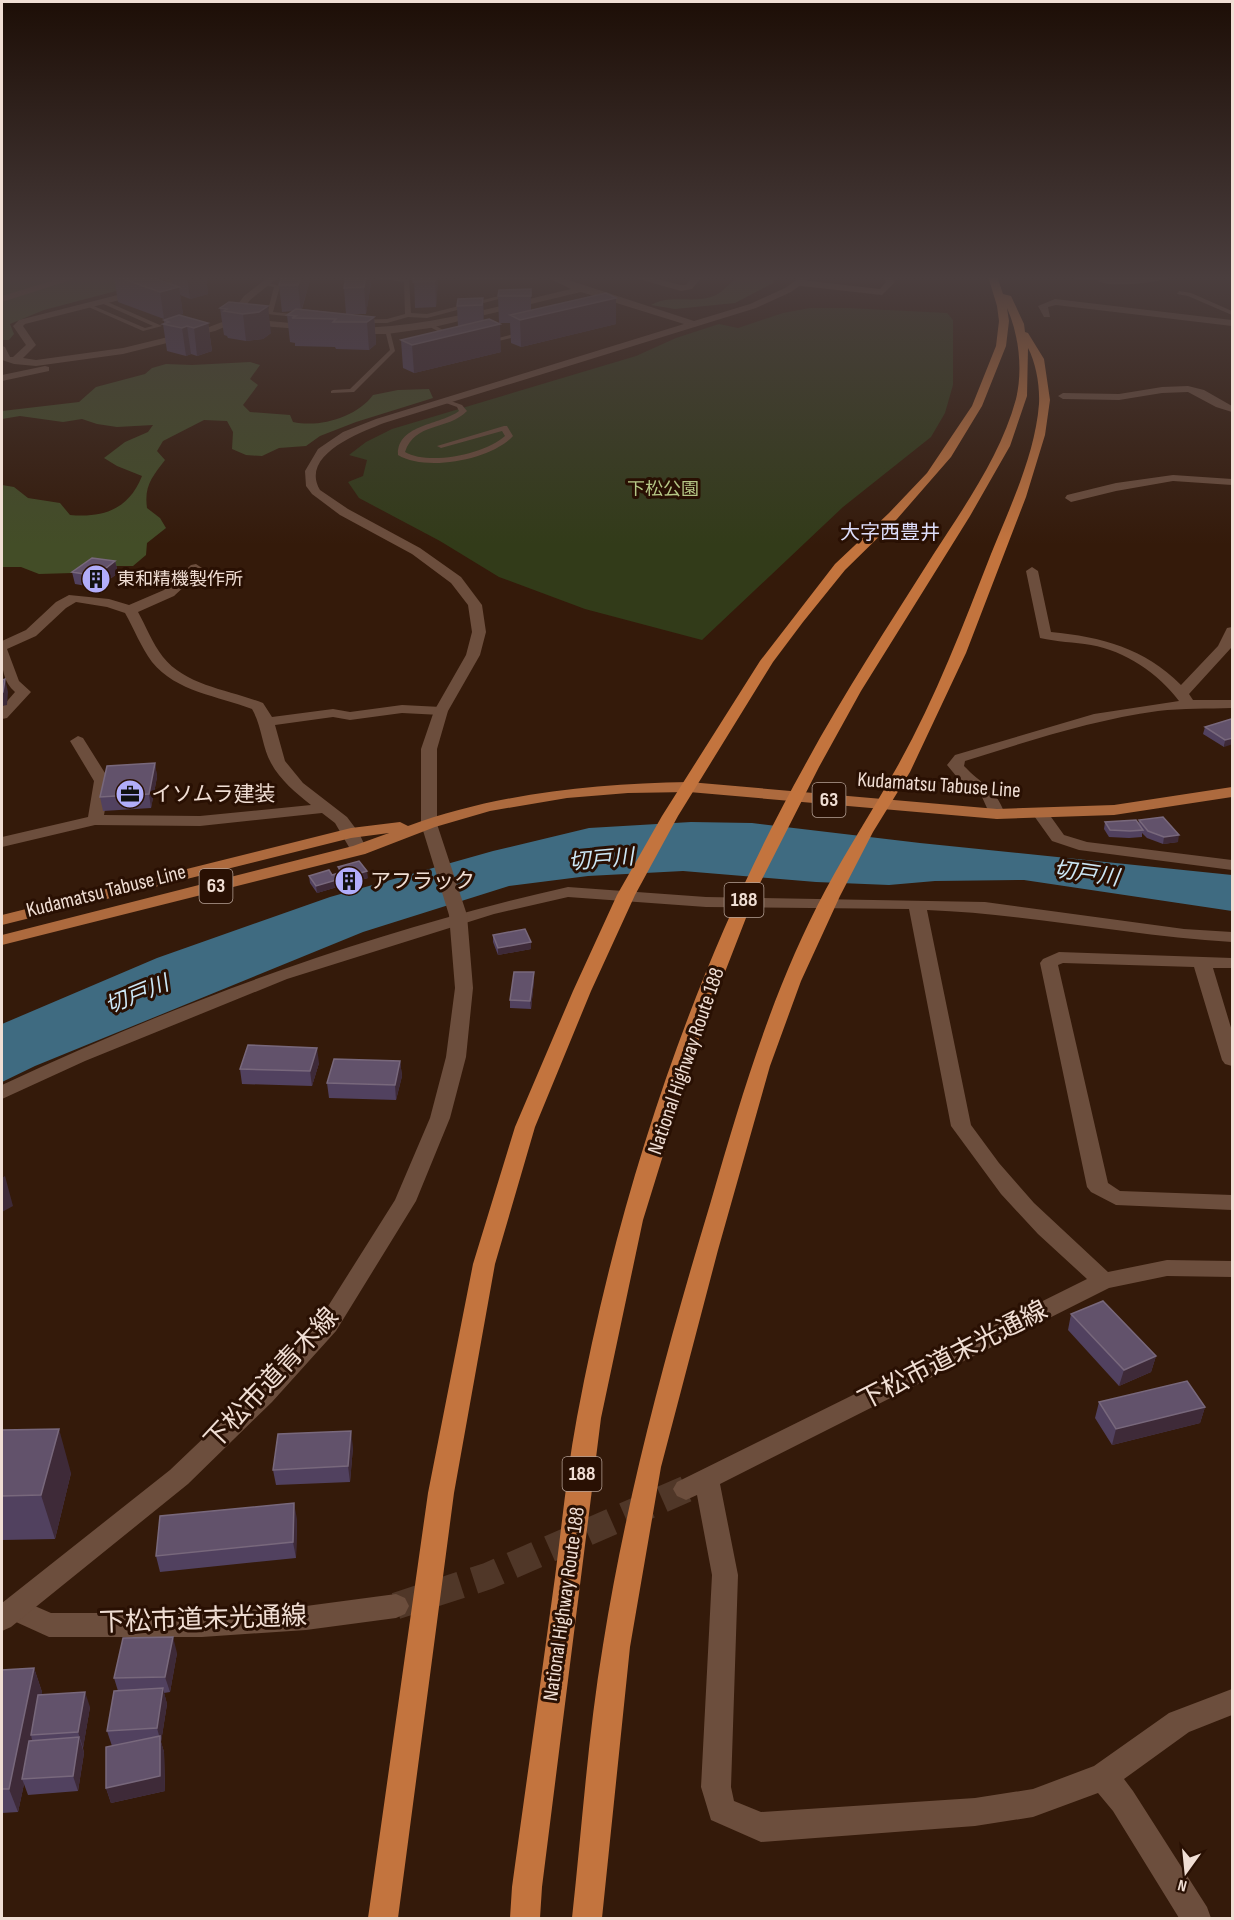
<svg xmlns="http://www.w3.org/2000/svg" width="1234" height="1920" font-family="'Sofia Sans Condensed','Noto Sans JP',sans-serif">
<style>
.green{fill:#323b19}
.forest{fill:#434d27}
.water{fill:#3f6b81}
.lines{fill:none;stroke-linecap:round;stroke-linejoin:round}
.minor-tunnel{stroke:#503728;stroke-width:27;stroke-dasharray:27 14;stroke-linecap:butt}
.service{fill:#6c4e3d;fill-rule:evenodd}
.minor{fill:#6c4e3d;fill-rule:evenodd}
.tertiary{fill:#6c4e3d;fill-rule:evenodd}
.primary{fill:#ad6a3e;fill-rule:evenodd}
.trunk{fill:#c3743e;fill-rule:evenodd}
.wall{fill:#51415f}
.shaded-wall{fill:#3e2a38}
.building{fill:#62526b;stroke:#78687c;stroke-width:1.5}
.labels{text-anchor:middle;dominant-baseline:central;stroke-width:6;stroke-linejoin:round;paint-order:stroke}
.far-park-label{font-size:18px;fill:#b5c786;stroke:#291003}
.far-poi-label{font-size:18px;fill:#f0ded4;stroke:#291003;text-anchor:start}
.far-quarter-label{font-size:20px;fill:#ddddfa;stroke:#291003}
.shield{fill:#291003;stroke:#b4a095;stroke-width:1.5}
.shield-label{font-size:20px;font-weight:bold;fill:#f0ded4}
.street-label{font-size:21px;fill:#f0ded4;stroke:#291003}
.poi-label{font-size:21px;fill:#f0ded4;stroke:#291003;text-anchor:start}
.water-label{font-size:22px;font-style:italic;fill:#cce7f6;stroke:#291003}
.near-street-label{font-size:26px;fill:#f0ded4;stroke:#291003}
</style>
<rect width="100%" height="100%" fill="#341a0a"/>
<path class="green" d="M810,308H848L947,313L953,320V385L945,413L931,437L843,507L702,640L585,609L499,577L440,541L359,498L348,482L363,476L367,460L349,455L366,442L392,429L636,356L676,338L719,324L738,328L783,313Z"/>
<path class="forest" d="M2,276H151L135,286L44,310L10,324L14,334L9,340H2Z
M738,276H776L773,283L735,303L675,309L651,305C671,293 695,305 716,295C724,291 731,282 738,276Z
M250,362L260,365L250,379L258,385L243,405L250,412L290,415L293,422C320,428 357,417 373,395L398,390L429,389L433,398L356,422L320,436L306,446L279,448L262,456L246,455L232,449L233,432L227,421L204,420L163,441L157,451L165,460C152,477 144,486 147,508L160,518L166,528L147,543L146,555L133,566H108L73,573L39,574L21,567H2V485L14,487L28,498L60,503L70,515C104,518 129,509 142,476L117,466L104,458L125,442L148,432L153,425L117,427L97,424L82,419L63,422L20,416L2,419V411L79,402L96,387L145,374L152,368L166,364L192,365Z"/>
<path class="water" d="M691,822L752,823L920,843L1232,875V911L1024,880L935,881L889,885L816,882L683,871L588,876L509,886L363,932L35,1066L2,1082V1024L157,958L330,897L493,851L589,828Z"/>
<g class="lines">
<path class="minor-tunnel" d="M396,1606L488,1576L686,1489"/>
<path class="service" d="M360,276H383L409,280L411,313L427,314L511,293L514,295L427,318L408,317L387,323H358L356,322V320L387,319L405,314L404,282Z
M265,282L280,286L273,312L302,315L304,316V318L267,314L274,287L263,285Z
M1179,291L1191,293L1232,311V315L1188,296L1177,294Z
M99,300H103L162,326L143,331L84,305L89,304L145,328L153,326L99,302Z
M428,324H432L458,338L453,339L428,326Z
M385,330L390,331L395,351L354,392L331,393V391L333,390L350,389L390,350Z
M525,331L527,332V334L486,344L483,342Z
M448,400L462,405L467,411C447,431 415,422 405,452C429,466 485,454 505,436L502,431L441,448L437,446L504,426H507L513,436C491,460 426,472 398,455C397,424 441,425 459,411L457,407L446,403V401Z"/>
<path class="minor" d="M68,276H83L2,302V296Z
M175,276H187L159,290L25,324L23,326L36,345L23,358L36,360L123,348L209,327L238,316L243,319L215,331L123,354L36,366L14,364L2,360V346L5,347L10,357H13L26,345L13,326L19,320L153,286Z
M459,276H542L538,279H463Z
M628,276H645L681,285H686L694,276H703L692,289L681,291Z
M883,276H892L895,282L882,295L801,286L797,283L801,280L880,289L886,282Z
M1174,276C1162,283 1108,288 1098,281L1102,278Z
M1055,299L1232,320V326L1056,305L1048,307L1050,317H1044L1038,306Z
M45,366L49,367V371L2,381V375Z
M1188,386L1204,390L1232,406V412L1216,407L1188,392L1162,393L1119,400L1063,399L1058,396L1063,393L1119,394L1162,387Z
M1173,475L1232,479V485L1173,481L1116,491L1071,502L1065,498L1067,495L1116,483Z
M196,564L202,568L201,571L174,596L138,612C146,626 152,643 163,657C186,686 230,690 263,703L272,717L333,709L350,712L402,705L441,707L448,711L441,715L402,713L350,720L333,717L275,725L285,761L303,783L347,817L359,833L367,850L365,854H353L335,823L322,813L200,826L95,825L2,847V837L88,817L94,781L70,741L78,736L83,738L110,781L104,815L200,816L311,805C296,793 280,780 271,763C262,747 262,726 252,709C219,696 176,692 152,662C141,647 134,629 125,613L107,607L76,602L66,608L36,636L7,649L19,681L31,692L7,718L2,719V707L15,692C0,679 2,661 2,641L26,630L56,602L69,595L109,599L129,605L164,590L191,565Z
M1032,567L1038,571L1051,632C1102,637 1144,648 1181,685L1218,646L1227,628L1232,627L1231,648L1189,694L1193,700H1232V708C1208,709 1183,708 1158,711C1092,720 1029,741 965,761L964,766C982,785 995,787 1005,814L997,819L991,817L982,797L957,777L947,765L955,755L1094,714L1179,701C1158,673 1125,651 1091,645C1074,642 1057,642 1040,638L1026,571Z
M1040,808L1046,810L1064,835L1087,842L1232,860V870L1079,850L1052,841L1032,813Z
M568,887L706,897L985,902L1184,929L1232,932V942C1130,936 1029,914 927,910L971,1125L999,1163L1034,1203L1108,1272L1167,1260L1232,1261V1277L1167,1276L1109,1288L720,1484L738,1575L731,1787L734,1801L761,1812L975,1798L1033,1789L1094,1766L1169,1713L1232,1689V1715L1189,1732L1124,1779L1133,1791L1207,1907L1211,1918H1179L1113,1811L1098,1793L1033,1817L975,1826L761,1842L711,1820L701,1787L712,1575L697,1495L686,1500L677,1496L673,1489L677,1482L1087,1279L1038,1234L1001,1194L951,1126L909,909L706,907L568,897L494,914L287,979L85,1061L2,1099V1085C183,1000 373,931 568,887Z
M1059,952L1232,958V968H1213L1232,1031V1066L1225,1064L1222,1060L1194,967L1063,963L1058,965L1108,1183L1120,1191L1232,1195V1210L1116,1205L1091,1192L1087,1187L1040,963L1043,959Z
M396,1594L405,1598L409,1606L405,1614L396,1618L306,1630L202,1637H49L5,1617L2,1611L5,1601L14,1597L51,1613H202L306,1606Z"/>
<path class="tertiary" d="M270,276H280L250,300L239,315L249,319L311,325L316,328L314,330L247,325L231,318L229,316L244,296Z
M544,276H556L694,321L750,304L785,288L802,276H813L791,292L756,308L384,423C361,432 299,455 320,490L348,509L420,548L461,577L482,605L486,632L480,655L448,711L437,749V824L467,915L473,988L466,1057L450,1118L416,1201L336,1331L272,1402L188,1484L11,1627L2,1631V1603L170,1470L256,1388L320,1319L395,1200L430,1118L446,1057L455,988L449,915L421,824V749L434,711L466,655L472,632L468,605L451,583L412,554L340,515L312,494L306,486L305,471L318,449L343,432L376,419L684,324L581,292L430,328L387,334H350L345,331L350,328C426,328 498,306 571,289Z"/>
<path class="primary" d="M689,782L997,809L1114,805L1232,787V797L1114,815L997,819L689,792L628,793L567,798L490,811L435,827L365,854L2,945V935L353,846L389,833L351,838L2,925V915L351,828L400,822L408,826C498,793 593,784 689,782Z"/>
<path class="trunk" d="M988,276H997L1003,294L1011,296L1024,324L1025,332L1028,333L1044,359L1050,400L1045,435L1026,497L966,653L910,772L873,832L840,896L801,981L770,1066L718,1250L661,1467L630,1647L602,1918H572C582,1827 588,1735 603,1645C627,1494 667,1347 711,1201C742,1094 773,988 826,889C847,850 871,813 893,774C933,705 962,628 991,554C1010,507 1035,455 1039,404C1040,386 1036,363 1028,348L1027,396L1010,446L970,516L861,691L819,767L758,887L699,1039L643,1220L601,1418L542,1887L540,1918H510L512,1887C526,1784 541,1680 555,1577C562,1524 567,1470 577,1417C619,1192 693,966 805,765C844,693 889,625 933,555C964,507 1001,455 1016,399C1023,370 1019,335 1007,308L1009,321L1006,346L982,406L951,457L897,519L845,570L803,622L773,662L678,816L635,895L591,991L535,1127L495,1264L454,1493L398,1918H368L428,1493L473,1264L515,1127L573,991L617,895L662,816L760,661L835,564L889,513L927,473L972,406L996,346L999,321L997,306Z"/>
</g>
<path class="wall" d="M114,276L172,285L171,276H206L208,294L190,299L180,295L183,314L164,319L118,302Z
M414,276H438L436,307L415,308Z
M1071,276H1102L1101,279L1076,280Z
M310,280L302,309L346,314L344,288L371,283L366,314H348L374,317L376,344L369,350L336,349L335,347L295,346V343L290,342L287,315L293,311L282,312L279,285Z
M531,289V310L616,324L521,347L511,343L510,323H499L498,296Z
M483,298L484,321L501,352L414,373L403,368L401,340L458,327L457,306Z
M229,302L271,333L263,339L246,341L228,338L227,336L224,335L220,308Z
M164,320L208,323L212,351L197,356L191,354L186,356L167,351L163,324L164,323Z
M115,561L118,573L98,588L75,584L72,572Z
M1231,719L1224,747L1203,734L1205,727Z
M155,763L157,777L151,808L103,811L100,797Z
M1139,820L1178,842L1163,844L1147,838L1142,833V837L1129,838L1109,837L1104,829L1105,822L1138,824Z
M338,867L368,878L317,893L310,883L309,876L332,875L339,873Z
M493,935L531,942V949L498,955L493,942Z
M534,980L531,1009L510,1008V1000Z
M400,1061L402,1076L396,1100L329,1098L327,1083Z
M319,1063L312,1086L242,1084L240,1069Z
M1071,1314L1156,1356L1151,1372L1119,1386L1068,1330Z
M1099,1402L1205,1407L1200,1423L1112,1445L1095,1418Z
M2,1430L71,1473L55,1539L2,1540Z
M353,1447L350,1482L276,1485L273,1470Z
M297,1519L296,1558L160,1572L156,1556Z
M177,1653L170,1692L164,1693L167,1704L161,1742L164,1752L165,1791L111,1803L106,1788L112,1746L107,1731L118,1691L114,1678Z
M34,1668L42,1692L41,1695L90,1707L83,1748L84,1753L78,1791L28,1795L24,1784L18,1812L2,1813V1670Z"/>
<path class="shaded-wall" d="M187,276H206L208,294L190,299Z
M301,276H310V280L301,311L298,285Z
M366,276H370L371,283L366,314L364,287Z
M435,276H438V284L436,307Z
M179,287L183,314L164,319L160,292Z
M531,289L532,317L616,298V324L521,347L520,320L532,317Z
M483,298L484,328L500,324L501,352L414,373L412,345L483,328Z
M268,306L271,333L263,339L246,341L243,314Z
M374,317L376,344L369,350L367,322Z
M208,323L212,351L197,356L194,328Z
M187,326L191,354L186,356L182,328Z
M115,561L118,573L98,588L96,576Z
M5,679L8,692L7,705L2,706V692Z
M1233,738V744L1224,747L1225,740Z
M155,763L157,777L151,808L149,794Z
M1179,835L1178,842L1163,844L1164,837Z
M367,871L368,878L317,893L316,886Z
M531,942V949L498,955V948Z
M534,972V980L531,1009L530,1001Z
M317,1048L319,1063L312,1086L310,1071Z
M400,1061L402,1076L396,1100L395,1085Z
M5,1176L13,1206L2,1212V1178Z
M1156,1356L1151,1372L1119,1386L1124,1370Z
M1205,1407L1200,1423L1112,1445L1116,1429Z
M59,1429L71,1473L55,1539L41,1495Z
M351,1431L353,1447L350,1482L348,1466Z
M294,1503L297,1519L296,1558L293,1542Z
M173,1637L177,1653L170,1692L165,1677Z
M34,1668L42,1692L33,1735H31L32,1740L24,1779H22L24,1784L18,1812L9,1789Z
M163,1688L167,1704L161,1742L164,1752L165,1791L111,1803L106,1788L160,1739L157,1728Z
M85,1692L90,1707L83,1748L78,1732Z
M79,1737L84,1753L78,1791L73,1776Z"/>
<path class="building" d="M115,276H148L179,287L160,292Z
M282,276H301L298,285H279Z
M346,276H366L364,287L344,288Z
M414,276H435V281L413,282Z
M531,289V296H498L499,290Z
M606,293L616,298L520,320L510,315Z
M483,298L482,305L457,306L458,299Z
M229,302L268,306L259,312L243,314L224,311L227,309L220,308Z
M296,309L374,317L367,322H333L336,319L292,318L296,316L287,315Z
M179,315L208,323L194,328L187,326L182,328L163,324L169,322L164,320Z
M489,319L500,324L412,345L401,340Z
M92,558L115,561L96,576L72,572Z
M5,679L3,692H2V680Z
M1231,719L1233,720V738L1225,740L1205,727Z
M155,763L149,794L100,797L107,766Z
M1163,817L1179,835L1164,837L1148,831L1139,820Z
M1136,820L1143,830L1130,831L1110,830L1105,822Z
M359,861L367,871L316,886L309,876L329,870L332,875L342,872L338,867Z
M525,929L531,942L498,948L493,935Z
M514,972H534L530,1001L510,1000Z
M248,1045L317,1048L310,1071L240,1069Z
M334,1059L400,1061L395,1085L327,1083Z
M1103,1301L1156,1356L1124,1370L1071,1314Z
M1187,1381L1205,1407L1116,1429L1099,1402Z
M59,1429L41,1495L2,1496V1430Z
M351,1431L348,1466L273,1470L278,1434Z
M294,1503L293,1542L156,1556L160,1516Z
M173,1637L165,1677L114,1678L123,1638Z
M34,1668L9,1789H2V1670Z
M163,1688L157,1728L107,1731L114,1691Z
M85,1692L78,1732L31,1735L38,1695Z
M160,1736V1776L106,1788V1747Z
M79,1737L73,1776L22,1779L29,1741Z"/>
<linearGradient id="sky" x2="0" y2="1"><stop stop-color="#1d0e06"/><stop offset="0.51" stop-color="#4a3e3e"/><stop offset="1" stop-color="#4a3e3e" stop-opacity="0"/></linearGradient>
<rect width="1234" height="545" fill="url(#sky)"/>
<defs>
<g id="building-disc" transform="scale(1.5)"><circle r="9.5" fill="#b1adfa" stroke="#291003"/><path d="M-4-6H4V6H1V3H-1V6H-4ZM-2.5-4.3h1.7v1.8h-1.7ZM.8-4.3h1.7v1.8H.8ZM-2.5-1h1.7V.8h-1.7ZM.8-1h1.7V.8H.8Z" fill="#111"/></g>
<g id="office-disc" transform="scale(1.5)"><circle r="9.5" fill="#b1adfa" stroke="#291003"/><path d="M-6-3h4V-5.5h4V-3h4V5H-6ZM-1-4.5V-3h2v-1.5ZM-6 0V1H6V0Z" fill="#111"/></g>
</defs>
<g fill-rule="evenodd">
<use href="#building-disc" x="96" y="579"/>
<use href="#office-disc" x="130" y="794"/>
<use href="#building-disc" x="349" y="881"/>
</g>
<g class="labels">
<g class="far-park-label">
<text x="663" y="489">下松公園</text>
</g>
<g class="far-poi-label">
<text x="117" y="579">東和精機製作所</text>
</g>
<g class="far-quarter-label">
<text x="890" y="533">大字西豊井</text>
</g>
<g class="shield">
<rect x="812.5" y="783" width="33" height="34" rx="4.5"/>
<rect x="199.5" y="869" width="33" height="34" rx="4.5"/>
<rect x="724.5" y="883" width="39" height="34" rx="4.5"/>
<rect x="562.5" y="1457" width="39" height="34" rx="4.5"/>
</g>
<g class="shield-label">
<text x="829" y="800">63</text>
<text x="216" y="886">63</text>
<text x="744" y="900">188</text>
<text x="582" y="1474">188</text>
</g>
<g class="street-label">
<text transform="translate(939 785) rotate(4)">Kudamatsu Tabuse Line</text>
<text transform="translate(106 891) rotate(-14)">Kudamatsu Tabuse Line</text>
<text transform="translate(686 1061) rotate(-71)">National Highway Route 188</text>
<text transform="translate(564 1604) rotate(-82)">National Highway Route 188</text>
</g>
<g class="poi-label">
<text x="151" y="794">イソムラ建装</text>
<text x="370" y="881">アフラック</text>
</g>
<g class="water-label">
<text transform="translate(601 860) rotate(-5)">切戸川</text>
<text transform="translate(1086 874) rotate(8)">切戸川</text>
<text transform="translate(137 995) rotate(-22)">切戸川</text>
</g>
<g class="near-street-label">
<text transform="translate(953 1356) rotate(-27)">下松市道末光通線</text>
<text transform="translate(272 1379) rotate(-47)">下松市道青木線</text>
<text transform="translate(203 1620) rotate(-2)">下松市道末光通線</text>
</g>
</g>
<rect width="1234" height="1920" fill="none" stroke="#f0ded4" stroke-width="6"/>
<g transform="translate(1186 1872) rotate(195)" stroke="#291003" stroke-width="4.5" paint-order="stroke">
<path d="M0-4.5L10 22L0 15L-10 22Z" fill="#f0ded4"/>
<text y="-9" font-size="16" font-weight="bold" text-anchor="middle" fill="#f0ded4">N</text>
</g>
</svg>
